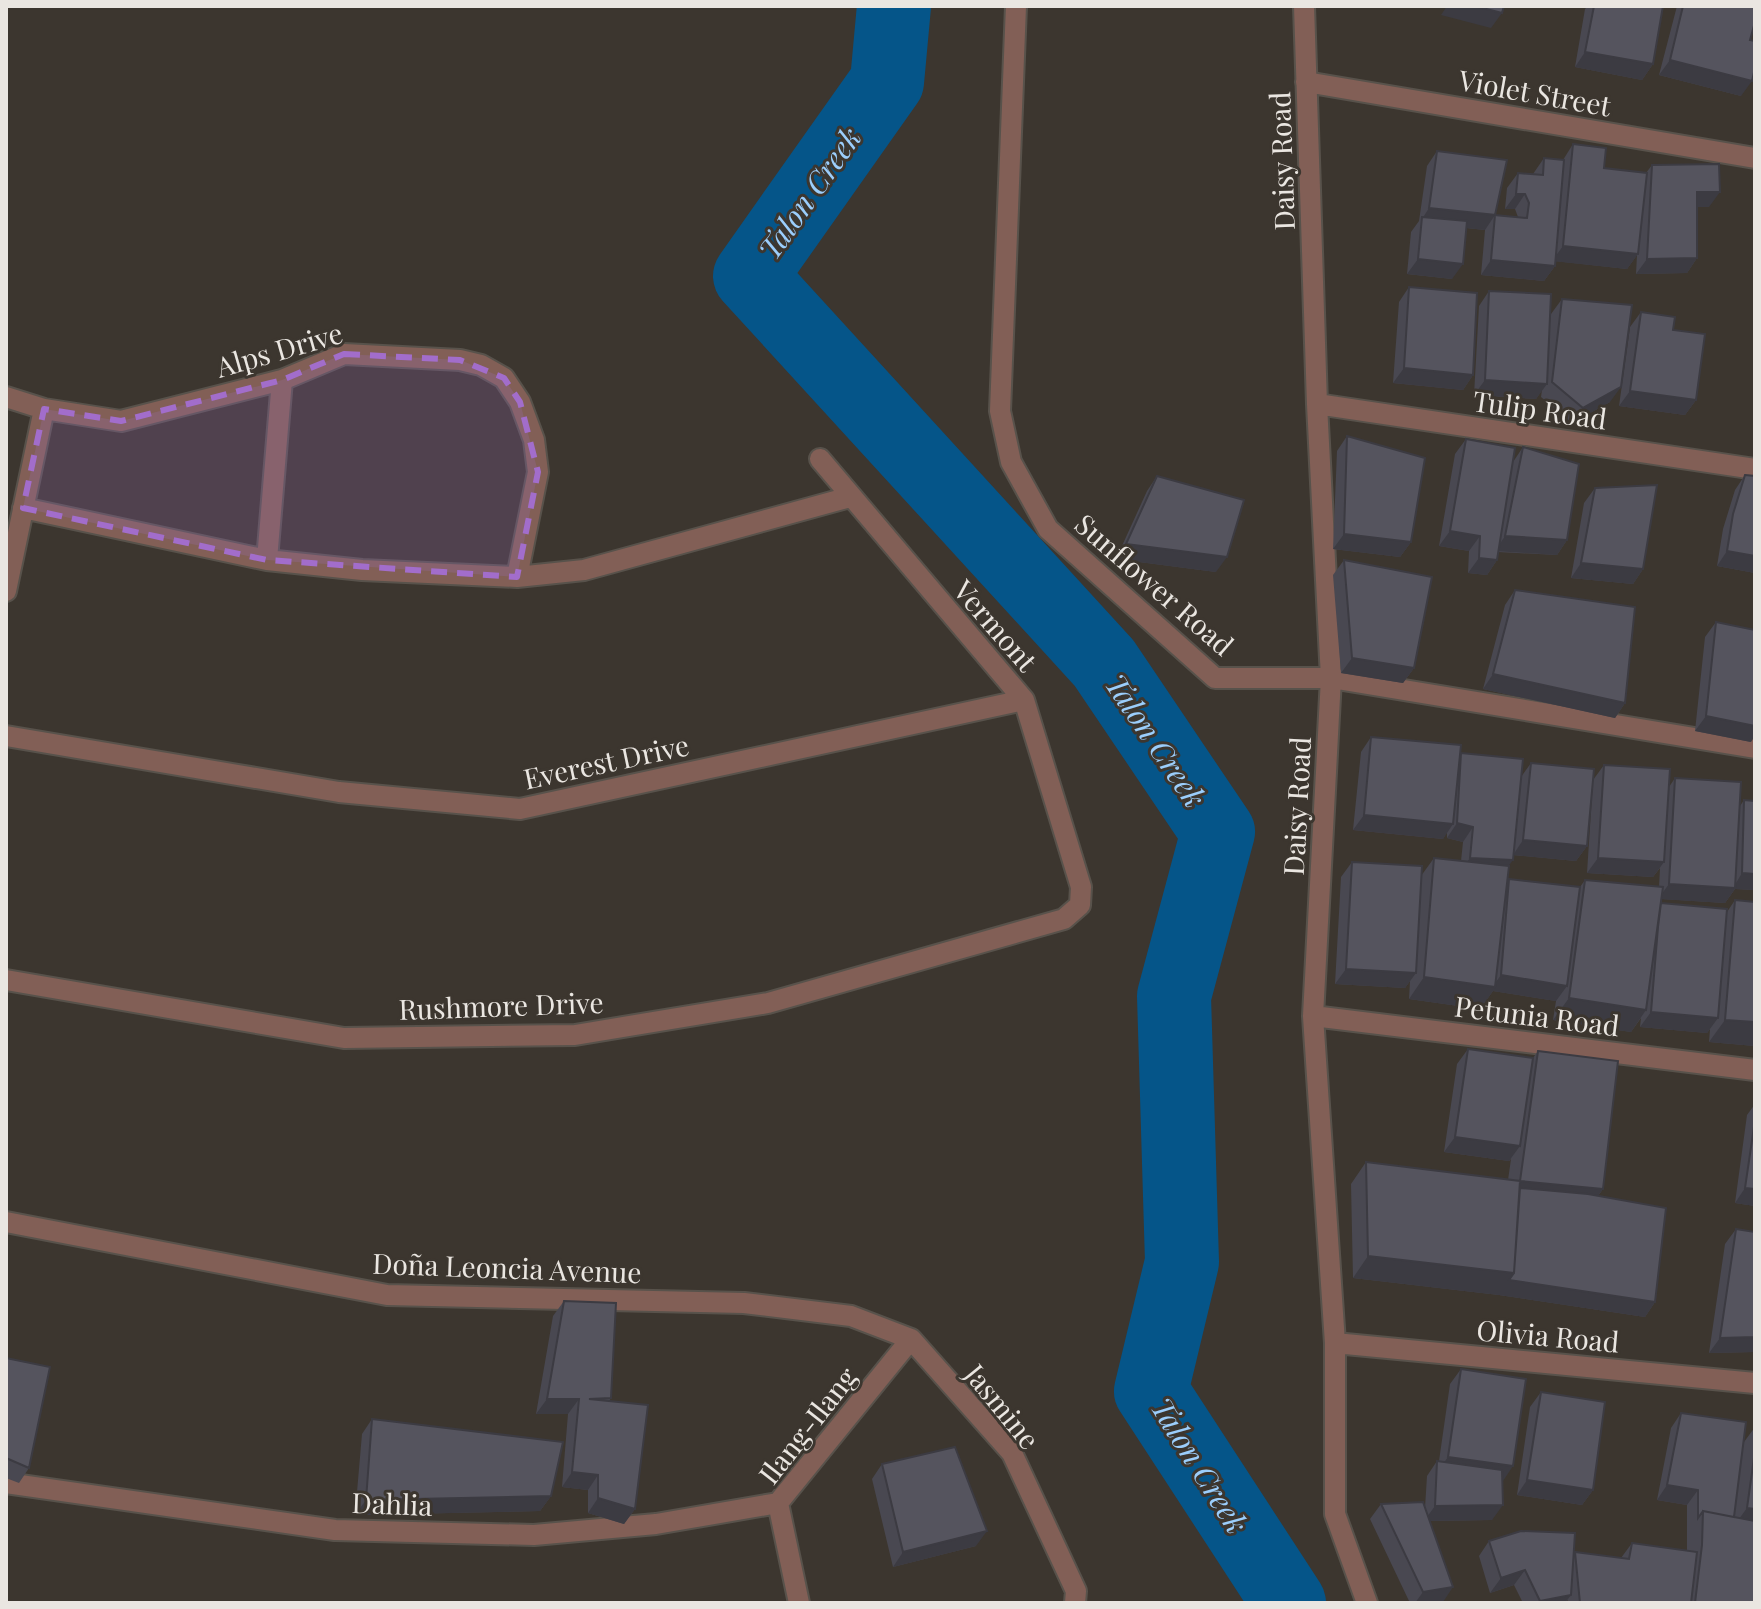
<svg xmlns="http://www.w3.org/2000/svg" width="1761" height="1609" font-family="'Playfair Display',serif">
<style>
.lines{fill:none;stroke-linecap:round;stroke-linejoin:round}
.river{stroke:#055589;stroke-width:74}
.minor-casing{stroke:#58524b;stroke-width:24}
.minor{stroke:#825f56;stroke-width:20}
.wall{fill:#494851}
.shaded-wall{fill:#3c3b42}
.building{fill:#55545e;stroke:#3c3b42;stroke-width:2}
.marked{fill:#a26dcb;fill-opacity:0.2;stroke:#a26dcb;stroke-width:6;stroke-dasharray:16 10;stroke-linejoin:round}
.labels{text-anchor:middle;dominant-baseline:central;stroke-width:6;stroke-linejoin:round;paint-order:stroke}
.street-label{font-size:28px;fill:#eae6e1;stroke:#3c362f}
.water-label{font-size:30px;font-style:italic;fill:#9bcefc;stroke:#3c362f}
</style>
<rect width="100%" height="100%" fill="#3c362f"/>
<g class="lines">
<path class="river" d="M894,6L887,82L750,276L1104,663L1218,832L1174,996L1182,1262L1151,1391L1289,1603"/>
<g class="minor-casing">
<path id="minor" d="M1016,6L1000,411L1011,462L1048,529L1215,678H1331L1755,748
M1304,6L1317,404L1331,678L1313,1016L1335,1343V1514L1367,1603
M1306,82L1755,158
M6,397L44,409L121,421L282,380L344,354L460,360L481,365L504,378L520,402L534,440L538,472L517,577
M1317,404L1755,469
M23,508L267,560L362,570L517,577L584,570L850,497
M267,560L282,380
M6,591L44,409
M6,736L339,792L520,809L1024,700
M6,980L344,1038L575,1035L768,1003L1064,919L1080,905L1081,887L1024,700L820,459
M1313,1016L1755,1070
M6,1222L387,1295L744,1303L851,1316L911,1339L1012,1453L1076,1591L1075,1603
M1335,1343L1755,1383
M6,1483L335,1530L534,1535L656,1524L778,1503
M778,1503L911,1339
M778,1503L799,1603"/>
</g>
<use href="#minor" class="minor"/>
</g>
<path class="wall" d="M1588,6H1663L1653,64L1642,80L1575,67L1585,9Z
M1677,6H1755L1741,96L1659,75Z
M1573,144L1604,168L1646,173L1652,165L1709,207H1697V258L1687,273L1636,274L1637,255L1627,269L1555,261V266L1544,281L1481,275L1485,230L1466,228L1452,279L1407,274L1411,232L1419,221L1427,166L1437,151L1495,215L1518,217L1515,209H1505L1507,188L1518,173L1533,174L1544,158L1563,160Z
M1409,287L1473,375L1463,390L1393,383L1399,302Z
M1489,291L1549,331L1551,314L1562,299L1610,402L1572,423L1541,397L1542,390L1536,399L1474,395L1479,306Z
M1641,312L1673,330L1696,400L1685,415L1619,406L1630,327Z
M1347,436L1411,542L1400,557L1333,549L1337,451Z
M1466,439L1513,462L1523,447L1567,540L1557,555L1498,552L1497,560L1487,575L1468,573L1469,551L1439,546L1455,454Z
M1745,475L1755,573L1717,566L1723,529L1735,490Z
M1157,476L1216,572L1116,559L1147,491Z
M1595,488L1643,569L1633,584L1571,578L1584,503Z
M1344,560L1414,668L1403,683L1341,673L1333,575Z
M1515,590L1625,703L1615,718L1483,689L1505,605Z
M1716,622L1751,742L1695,731L1705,637Z
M1371,737L1460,755L1461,753L1521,777L1531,763L1587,846L1576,861L1513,855L1508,866V881L1509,879L1580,887L1585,880L1659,887L1660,868L1653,877L1587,873L1593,780L1604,765L1669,787L1675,778L1740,806L1744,800L1755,801V890L1735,889L1725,903L1662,899L1661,903L1727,912L1735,900L1755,902V1046L1709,1042L1710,1029L1707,1033L1640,1027L1641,1018L1631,1032L1553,1020L1556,1001L1493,991L1480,1009L1409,999L1410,981L1405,988L1335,984L1341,877L1352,862L1421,876L1434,858L1461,861L1463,842L1447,838V832L1443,839L1353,830L1361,752Z
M1468,1049L1533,1058L1538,1051L1603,1189L1598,1196L1655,1302L1645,1317L1499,1295L1353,1278L1351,1184L1366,1162L1508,1180L1511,1159L1509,1161L1444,1152L1457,1064Z
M1755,1104V1206L1735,1203L1747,1115Z
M1736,1229L1755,1232V1352L1709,1353L1725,1244Z
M564,1301L611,1398L609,1401L635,1509L624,1524L588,1513V1490L562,1487L568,1414H536L553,1316Z
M6,1358L29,1468L19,1483L6,1478Z
M1461,1369L1503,1481L1492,1520L1429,1521L1443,1602L1410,1603L1370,1519L1381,1504L1425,1508L1427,1476L1437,1461H1439L1450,1384Z
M1541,1392L1593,1490L1582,1505L1517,1495L1530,1407Z
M1681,1413L1744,1442L1755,1427V1603H1568V1600L1565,1603H1523L1514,1585L1490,1593L1479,1556L1489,1541L1573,1555L1575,1552L1621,1558L1632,1543L1687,1551V1505L1657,1500L1671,1428Z
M372,1419L551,1496L540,1511L355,1515L362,1434Z
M882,1464L976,1546L893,1567L872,1479Z"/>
<path class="shaded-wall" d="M1447,6H1475L1502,13L1491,28L1441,15Z
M1585,52L1653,64L1642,80L1575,67Z
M1670,60L1752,81L1741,96L1659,75Z
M1697,192H1720L1709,207H1686Z
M1516,194H1525L1515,209H1505Z
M1429,208L1495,215L1485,230L1421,223L1422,219Z
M1563,246L1638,254L1627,269L1552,261Z
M1697,258L1687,273L1636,274L1647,259Z
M1418,259L1463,264L1452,279L1407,274Z
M1491,260L1555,266L1544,281L1481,275Z
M1404,368L1473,375L1463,390L1393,383Z
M1485,380L1547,384L1536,399L1474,395Z
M1621,387L1610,402L1572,423L1583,408Z
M1630,391L1696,400L1685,415L1619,406Z
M1450,531L1480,536L1469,551L1439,546Z
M1344,534L1411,542L1400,557L1333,549Z
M1505,536L1567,540L1557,555L1495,551Z
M1126,544L1227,557L1216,572L1116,559Z
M1727,551L1755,556V573L1717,566Z
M1479,558L1497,560L1487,575L1468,573Z
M1581,563L1643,569L1633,584L1571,578Z
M1352,658L1414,668L1403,683L1341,673Z
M1493,674L1625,703L1615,718L1483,689Z
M1706,716L1755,726V736L1751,742L1695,731Z
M1364,815L1453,824L1443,839L1353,830Z
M1457,823L1473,827L1463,842L1447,838Z
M1523,840L1587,846L1576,861L1513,855Z
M1470,858L1513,860L1502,875L1459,873Z
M1598,858L1664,862L1653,877L1587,873Z
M1742,873L1755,874V890L1735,889L1725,903L1658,899L1669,884L1733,888Z
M1346,969L1416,973L1405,988L1335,984Z
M1501,975L1567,986L1556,1001L1493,991L1480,1009L1409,999L1424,977L1493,986Z
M1569,998L1646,1010L1631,1032L1553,1020Z
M1651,1012L1718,1018L1707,1033L1640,1027Z
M1725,1020L1755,1022V1046L1709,1042Z
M1455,1137L1520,1146L1509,1161L1444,1152Z
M1520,1181L1603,1189L1587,1211L1514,1204Z
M1745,1188L1755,1189V1206L1735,1203Z
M1368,1256L1514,1273L1499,1295L1353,1278Z
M1509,1280L1655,1302L1645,1317L1499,1295Z
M1755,1337V1352L1709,1353L1720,1338Z
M547,1399H579L568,1414H536Z
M1448,1457L1513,1466L1503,1481L1437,1472Z
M572,1472L598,1475L588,1490L562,1487Z
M1527,1480L1593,1490L1582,1505L1517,1495Z
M1667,1485L1698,1490L1687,1505L1657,1500Z
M551,1496L540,1511L355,1515L366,1500Z
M598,1498L635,1509L624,1524L588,1513Z
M1503,1505L1492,1520L1424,1521L1435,1506Z
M1747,1508L1755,1509V1533L1731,1530Z
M987,1531L976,1546L893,1567L903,1552Z
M1525,1570L1514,1585L1490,1593L1501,1578Z
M1453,1587L1443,1602L1415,1603L1423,1592Z
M1571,1595L1565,1603H1538L1540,1601Z"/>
<path class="building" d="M1475,6H1504L1502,13Z
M1594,6H1663L1653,64L1585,52Z
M1683,6H1755V22L1750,40L1755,41V68L1752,81L1670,60Z
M1573,144L1606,148L1604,168L1647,173L1638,254L1563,246Z
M1437,151L1507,160L1495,215L1527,218L1529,203L1525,194H1516L1518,173L1543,175L1544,158L1564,160L1555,266L1491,260L1495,215L1429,208Z
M1719,164L1720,192H1697V258L1647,259L1652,165Z
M1422,217L1467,221L1463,264L1418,259Z
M1409,287L1477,293L1473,375L1404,368Z
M1489,291L1551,294L1547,384L1485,380Z
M1562,299L1632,305L1621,387L1583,408L1552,382Z
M1641,312L1675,317L1673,330L1705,334L1696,400L1630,391Z
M1347,436L1425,458L1411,542L1344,534Z
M1466,439L1515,448L1497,560L1479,558L1480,536L1450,531Z
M1523,447L1579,464L1567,540L1505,536Z
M1745,475L1755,476V556L1727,551L1733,514Z
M1157,476L1244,500L1227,557L1126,544Z
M1657,485L1643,569L1581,563L1595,488Z
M1344,560L1432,577L1414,668L1352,658Z
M1515,590L1635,607L1625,703L1493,674Z
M1716,622L1755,630V726L1706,716Z
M1371,737L1461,745L1453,824L1364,815Z
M1461,753L1523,759L1513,860L1470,858L1473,827L1457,823Z
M1531,763L1594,769L1587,846L1523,840Z
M1604,765L1670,769L1664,862L1598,858Z
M1675,778L1741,782L1735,888L1669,884Z
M1744,800L1755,801V874L1742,873Z
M1434,858L1509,866L1495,987L1424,977Z
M1352,862L1422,866L1416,973L1346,969Z
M1509,879L1580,887L1567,986L1501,975Z
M1585,880L1663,887L1646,1010L1569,998Z
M1735,900L1755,902V1022L1725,1020Z
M1661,903L1727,909L1718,1018L1651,1012L1658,927Z
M1468,1049L1533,1058L1520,1146L1455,1137Z
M1538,1051L1618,1061L1603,1189L1520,1181Z
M1755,1120V1189L1745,1188Z
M1366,1162L1520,1181L1514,1273L1368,1256Z
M1520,1188L1588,1194L1666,1208L1655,1302L1509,1280L1514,1273Z
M1736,1229L1755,1232V1337L1720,1338Z
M564,1301L616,1303L611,1398L589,1399L648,1405L635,1509L598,1498V1475L572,1472L579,1399H547Z
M6,1358L50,1367L29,1468L6,1458Z
M1461,1369L1526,1379L1513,1466L1448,1457Z
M1541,1392L1605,1402L1593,1490L1527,1480Z
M1681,1413L1746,1422L1734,1517L1703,1511L1698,1518V1490L1667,1485Z
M372,1419L563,1442L551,1496L366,1500Z
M955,1447L987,1531L903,1552L882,1464Z
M1755,1451V1509L1747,1508Z
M1437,1461L1502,1470L1503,1505L1435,1506Z
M1423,1502L1453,1587L1423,1592L1381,1504Z
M1703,1511L1755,1521V1603H1695L1702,1545Z
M1521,1531L1575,1533L1571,1595L1540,1601L1525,1570L1501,1578L1489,1541Z
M1632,1543L1697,1552L1691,1603H1580L1575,1552L1629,1559Z"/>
<path class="marked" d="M344,354L460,360L504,378L520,402L538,472L517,577L267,560L23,508L44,409L121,421L282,380Z"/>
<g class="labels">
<g class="street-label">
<text transform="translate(1535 92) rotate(10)">Violet Street</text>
<text transform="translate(1281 161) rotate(-92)">Daisy Road</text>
<text transform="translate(279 349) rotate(-16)">Alps Drive</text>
<text transform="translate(1540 409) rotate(8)">Tulip Road</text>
<text transform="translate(1155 584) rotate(41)">Sunflower Road</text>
<text transform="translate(996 625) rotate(49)">Vermont</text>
<text transform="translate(606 761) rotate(-12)">Everest Drive</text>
<text transform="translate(1296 806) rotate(-87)">Daisy Road</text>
<text transform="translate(501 1005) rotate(-2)">Rushmore Drive</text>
<text transform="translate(1537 1015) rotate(7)">Petunia Road</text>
<text transform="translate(507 1267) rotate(2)">Doña Leoncia Avenue</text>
<text transform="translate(1548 1335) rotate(5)">Olivia Road</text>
<text transform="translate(1003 1406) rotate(51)">Jasmine</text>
<text transform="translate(807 1425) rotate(-52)">Ilang-Ilang</text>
<text transform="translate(392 1503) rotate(2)">Dahlia</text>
</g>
<g class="water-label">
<text transform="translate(809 193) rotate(-55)">Talon Creek</text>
<text transform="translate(1156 740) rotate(56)">Talon Creek</text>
<text transform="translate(1200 1465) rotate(58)">Talon Creek</text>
</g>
</g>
<rect width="1761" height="1609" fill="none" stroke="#eae6e1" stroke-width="16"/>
</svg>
